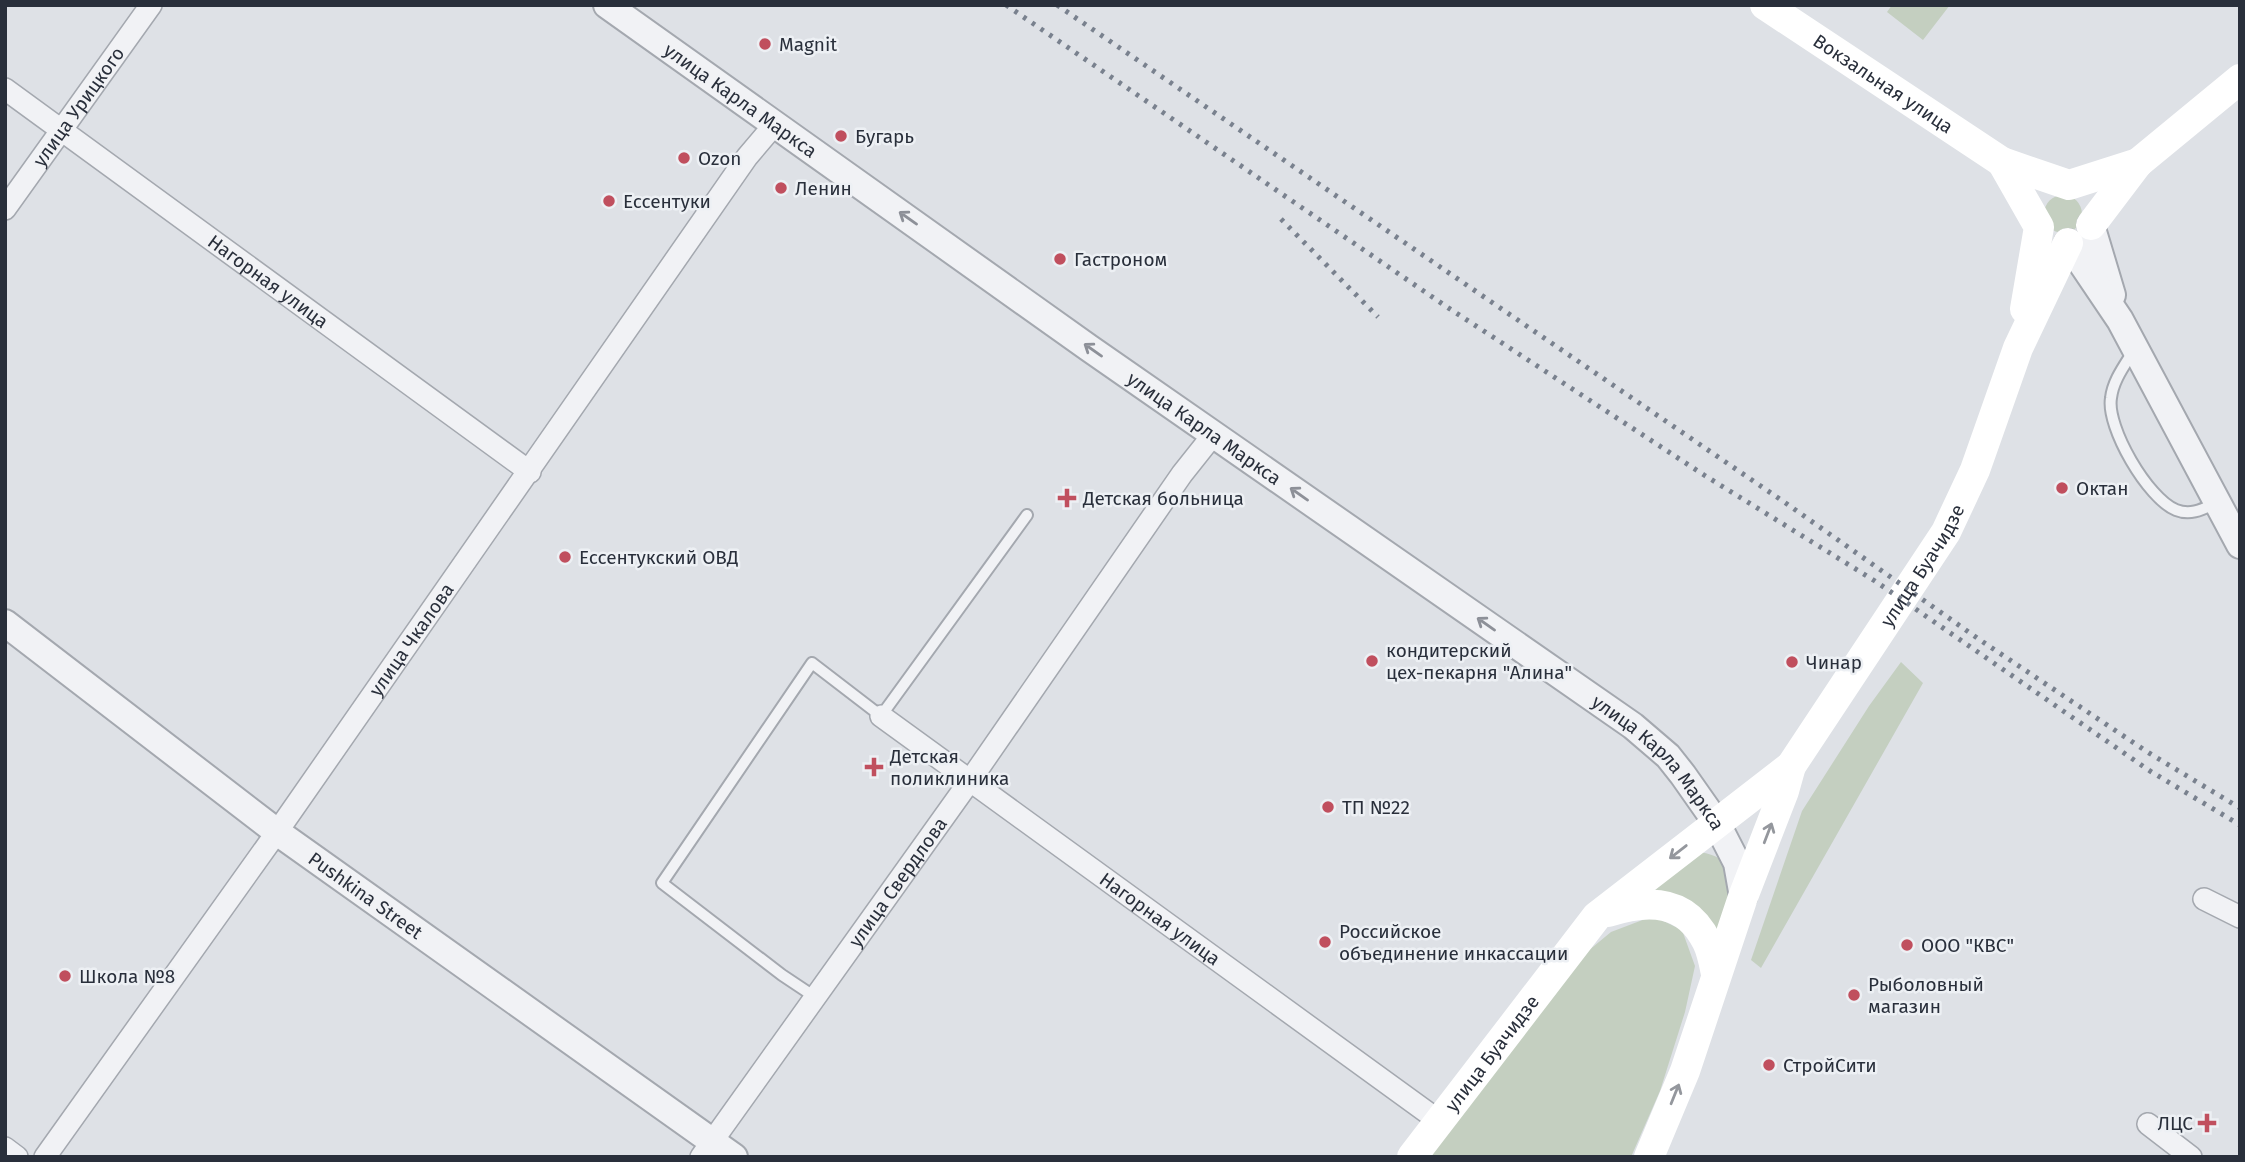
<svg xmlns="http://www.w3.org/2000/svg" width="2245" height="1162" font-family="'Fira Sans',sans-serif">
<style>
.green{fill:#c4cfc0}
.lines{fill:none;stroke-linecap:round;stroke-linejoin:round}
.service-casing{stroke:#a4a8af;stroke-width:14}
.minor-casing{stroke:#a4a8af;stroke-width:24}
.tertiary-casing{stroke:#a4a8af;stroke-width:30}
.service{stroke:#f1f2f5;stroke-width:10}
.minor{stroke:#f1f2f5;stroke-width:21}
.tertiary{stroke:#f1f2f5;stroke-width:26}
.secondary{stroke:#fff;stroke-width:30}
.rail{stroke:#79818e;stroke-width:5;stroke-dasharray:3.5 7;stroke-linecap:butt}
.oneway{stroke:#8d9098}
.oneway2{stroke:#94979d}
.poi-dot{fill:#c04f5e;stroke:#edf0f4;stroke-width:2.5}
.labels{text-anchor:middle;dominant-baseline:central;stroke-width:5;stroke-linejoin:round;paint-order:stroke}
.poi-label{font-size:19px;fill:#292f3b;stroke:#edf0f4;text-anchor:start}
.street-label{font-size:19px;fill:#292f3b;stroke:#edf0f4}
</style>
<rect width="100%" height="100%" fill="#dee1e6"/>
<path class="green" d="M1892,5H1950L1923,40L1887,12Z
M2044 214a19 19 0 1 1 38 0a19 19 0 1 1-38 0Z
M1901,662L1923,683L1761,968L1751,960L1802,811L1869,706Z
M1698,852C1722,855 1724,862 1736,881L1715,936L1652,892Z
M1653,916L1682,930L1695,966L1685,1012L1660,1091L1631,1157H1426L1565,970L1611,932Z"/>
<g class="lines">
<g class="service-casing">
<path id="service" d="M2134,350C2125,365 2113,380 2111,398C2106,427 2148,499 2176,510C2191,516 2203,509 2216,503
M815,997L782,975L662,883L812,663L881,716L1027,515"/>
</g>
<g class="minor-casing">
<g id="minor">
<path id="s1" d="M5,89L530,472"/>
<path id="s2" d="M5,209L151,5"/>
<path id="s3" d="M881,716L1439,1121"/>
<path d="M2204,899L2240,917"/>
<path d="M2148,1124L2191,1157"/>
<path d="M5,1148L17,1157"/>
<path id="s4" d="M45,1157L277,832L747,157L775,124"/>
<path id="s5" d="M701,1157L969,782L1182,474L1213,435"/>
</g>
</g>
<g class="tertiary-casing">
<g id="tertiary">
<path id="s6" d="M607,5L1089,348L1633,726L1668,756L1683,775L1716,822L1737,863L1743,897"/>
<path d="M2091,225L2112,295"/>
<path d="M2068,243L2120,320L2240,545"/>
<path id="s7" d="M5,623L277,832L734,1157"/>
</g>
</g>
<use href="#service" class="service"/>
<use href="#minor" class="minor"/>
<use href="#tertiary" class="tertiary"/>
<g class="secondary">
<path id="s8" d="M1765,5L2002,162L2069,185L2138,163"/>
<path d="M2002,162L2039,227L2025,309"/>
<path d="M2091,225L2138,163L2240,79"/>
<path d="M1608,912C1648,899 1686,899 1707,942C1712,952 1714,964 1716,974"/>
<path id="s9" d="M1412,1157L1597,916L1791,766"/>
<path id="s10" d="M1649,1157L1685,1071L1743,897L1784,791L1791,766L1946,532L1975,470L2018,348L2068,243"/>
</g>
<path class="rail" d="M1006,5L1447,307L1704,475L1875,581L2150,771L2240,825
M1057,5L1787,504L1980,640L2149,753L2240,808
M1281,219L1378,317"/>
</g>
<defs><path id="oneway-shaft" d="M-6 0H5M1.5-3L5.5 0L1.5 3" fill="none" stroke-width="1.6" stroke-linecap="round" stroke-linejoin="round" transform="scale(1.75)"/></defs>
<g class="oneway">
<use href="#oneway-shaft" transform="translate(908 218) rotate(-145)"/>
<use href="#oneway-shaft" transform="translate(1093 350) rotate(-145)"/>
<use href="#oneway-shaft" transform="translate(1299 494) rotate(-145)"/>
<use href="#oneway-shaft" transform="translate(1486 624) rotate(-145)"/>
</g>
<g class="oneway2">
<use href="#oneway-shaft" transform="translate(1768 833) rotate(-69)"/>
<use href="#oneway-shaft" transform="translate(1678 852) rotate(142)"/>
<use href="#oneway-shaft" transform="translate(1675 1094) rotate(-68)"/>
</g>
<g class="poi-dot">
<circle cx="765" cy="44" r="7"/>
<circle cx="841" cy="136" r="7"/>
<circle cx="684" cy="158" r="7"/>
<circle cx="781" cy="188" r="7"/>
<circle cx="609" cy="201" r="7"/>
<circle cx="1060" cy="259" r="7"/>
<circle cx="2062" cy="488" r="7"/>
<path d="M1063.5 487.5h7v7h7v7h-7v7h-7v-7h-7v-7h7z"/>
<circle cx="565" cy="557" r="7"/>
<circle cx="1372" cy="661" r="7"/>
<circle cx="1792" cy="662" r="7"/>
<path d="M870.5 756.5h7v7h7v7h-7v7h-7v-7h-7v-7h7z"/>
<circle cx="1328" cy="807" r="7"/>
<circle cx="1325" cy="942" r="7"/>
<circle cx="1907" cy="945" r="7"/>
<circle cx="65" cy="976" r="7"/>
<circle cx="1854" cy="995" r="7"/>
<circle cx="1769" cy="1065" r="7"/>
<path d="M2203.5 1112.5h7v7h7v7h-7v7h-7v-7h-7v-7h7z"/>
</g>
<g class="labels">
<g class="poi-label">
<text x="779" y="44">Magnit</text>
<text x="855" y="136">Бугарь</text>
<text x="698" y="158">Ozon</text>
<text x="795" y="188">Ленин</text>
<text x="623" y="201">Ессентуки</text>
<text x="1074" y="259">Гастроном</text>
<text x="2076" y="488">Октан</text>
<text x="1083" y="498">Детская больница</text>
<text x="579" y="557">Ессентукский ОВД</text>
<text x="1386" y="650">кондитерский<tspan x="1386" dy="22">цех-пекарня "Алина"</tspan></text>
<text x="1806" y="662">Чинар</text>
<text x="890" y="756">Детская<tspan x="890" dy="22">поликлиника</tspan></text>
<text x="1342" y="807">ТП №22</text>
<text x="1339" y="931">Российское<tspan x="1339" dy="22">объединение инкассации</tspan></text>
<text x="1921" y="945">ООО "КВС"</text>
<text x="79" y="976">Школа №8</text>
<text x="1868" y="984">Рыболовный<tspan x="1868" dy="22">магазин</tspan></text>
<text x="1783" y="1065">СтройСити</text>
<text x="2193" y="1123" text-anchor="end">ЛЦС</text>
</g>
<g class="street-label">
<text stroke="none"><textPath href="#s8" startOffset="142">Вокзальная улица</textPath></text>
<text stroke="none"><textPath href="#s6" startOffset="164">улица Карла Маркса</textPath></text>
<text stroke="none"><textPath href="#s2" startOffset="126">улица Урицкого</textPath></text>
<text stroke="none"><textPath href="#s1" startOffset="326">Нагорная улица</textPath></text>
<text stroke="none"><textPath href="#s6" startOffset="732">улица Карла Маркса</textPath></text>
<text stroke="none"><textPath href="#s10" startOffset="656">улица Буачидзе</textPath></text>
<text stroke="none"><textPath href="#s4" startOffset="634">улица Чкалова</textPath></text>
<text stroke="none"><textPath href="#s6" startOffset="1298">улица Карла Маркса</textPath></text>
<text stroke="none"><textPath href="#s5" startOffset="338">улица Свердлова</textPath></text>
<text stroke="none"><textPath href="#s7" startOffset="452">Pushkina Street</textPath></text>
<text stroke="none"><textPath href="#s3" startOffset="345">Нагорная улица</textPath></text>
<text stroke="none"><textPath href="#s9" startOffset="131">улица Буачидзе</textPath></text>
</g>
</g>
<rect width="2245" height="1162" fill="none" stroke="#292f3b" stroke-width="14"/>
</svg>
